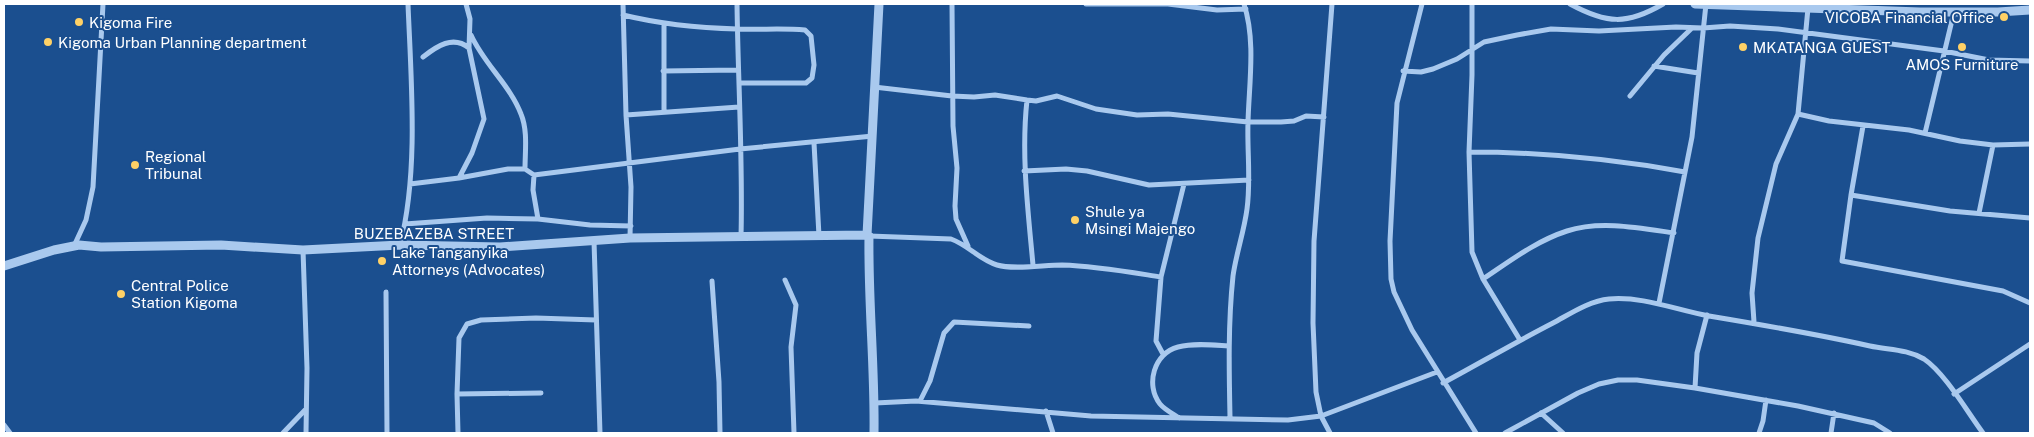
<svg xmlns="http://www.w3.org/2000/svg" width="2034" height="437" font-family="'Public Sans',sans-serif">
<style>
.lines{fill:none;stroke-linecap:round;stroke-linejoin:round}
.minor{stroke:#a9c9ee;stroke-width:5}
.tertiary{stroke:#a9c9ee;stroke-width:9}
.poi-dot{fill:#ffd166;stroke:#1b4f8f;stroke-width:2}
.labels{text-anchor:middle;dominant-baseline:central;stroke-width:4;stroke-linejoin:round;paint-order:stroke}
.poi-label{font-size:15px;fill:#fff;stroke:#1b4f8f;text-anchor:start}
.street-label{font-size:15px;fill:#fff;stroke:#1b4f8f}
</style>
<rect width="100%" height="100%" fill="#1b4f8f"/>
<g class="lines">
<path class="minor" d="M623,4L626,115L631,187L630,238
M737,4C738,81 743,159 741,237
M952,4L953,126L957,168L955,206L956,219L968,246
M1086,4H1168L1217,10L1246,9
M1422,4L1397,103L1390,241L1391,279L1394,292L1412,330L1476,433
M1472,4V75L1469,152L1472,252L1483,279L1520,340
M1570,4C1607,24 1627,25 1663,4
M623,15C660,24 698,28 737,29C760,30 782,28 805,30L811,36L814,65L812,78L806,83H739
M664,24V112
M471,35C484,64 510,85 521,114C528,131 525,151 525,169
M423,57C437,46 453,35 469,48
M1654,66L1698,73
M663,71L737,70
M1403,71L1421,72L1433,69L1457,59L1484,42L1517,35L1551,29L1599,31L1676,27L1703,28L1730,26L1778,29L1944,51L1989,60L2030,61
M874,87L952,96L974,97L995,95L1027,100L1036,101L1057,96L1096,109L1137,115L1168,114L1248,122H1281L1294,121L1306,116L1324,117
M1630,96L1664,55L1692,28
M1027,100C1021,155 1028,210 1033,265
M1798,114L1829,121L1909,130L1960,141L1993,145L2030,144
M626,115L739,107
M1863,126L1851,195L1842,261L2003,291L2030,303
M1925,133L1954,12
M814,143L819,236
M1469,152C1542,152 1614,159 1685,172
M1024,171L1066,169L1087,171L1149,185L1249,180
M534,175L533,190L538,219
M459,178L472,153L484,119L469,48L470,19L466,4
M410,184L459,178L508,169H525L534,175L740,149L873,136
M1851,195L1950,211L2030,218
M1979,213L1993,145
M405,224L487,218L538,219L590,225L631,226
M869,236L951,239C968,245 980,260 997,265C1013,270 1044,265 1062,265C1096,266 1129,272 1161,277
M594,241L600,433
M400,245C419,172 411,80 408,4
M74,246L86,220L93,187L103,4
M303,250L307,368L306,433
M1483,279C1510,261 1536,241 1567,231C1600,220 1640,228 1674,233
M785,280L796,305L791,347L794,433
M712,281L719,382L720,433
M386,292L387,433
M1659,303L1692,137L1706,4
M1754,322L1752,293L1758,238L1776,164L1798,114L1808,8
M1163,354L1156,341L1161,277L1184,184
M1443,383C1480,363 1516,342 1553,323C1570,314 1589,301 1609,299C1643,296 1676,310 1709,316C1763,325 1816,334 1870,346C1889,350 1907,349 1924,359C1945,373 1968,413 1983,433
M1695,388L1697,353L1707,315
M457,394L541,393
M1954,394L2030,344
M920,401L930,381L944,333L954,322L1029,326
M875,403L916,401L1091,416L1288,420L1321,416L1437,372
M1046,411L1053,433
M1541,413L1563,433
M1230,417C1229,370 1228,324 1233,276C1236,254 1244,232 1247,209C1251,180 1247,151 1248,122C1249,84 1256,41 1244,4
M1179,418C1173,414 1164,409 1160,404C1145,385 1154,353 1178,347C1194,343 1212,345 1228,346
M4,425L10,433
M283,433L306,409
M458,433L457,394L459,338L467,324L481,320L536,318L596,320
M1330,433L1321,416L1316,392L1313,323L1314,241L1332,4
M1505,433L1578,393L1599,384L1618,380H1637L1695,388L1798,406L1874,423L1890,433
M1759,433L1763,421L1766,400
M1831,433L1834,413"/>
<path class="tertiary" d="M1695,4L1920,12H1998L2030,10
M4,266L54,250L79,245L101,247L221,245L303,250L400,245L500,247L630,238L867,235
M874,433C875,368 868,302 869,236L867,235L879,4"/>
</g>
<g class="poi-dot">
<circle cx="2004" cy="17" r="5"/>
<circle cx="79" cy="22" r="5"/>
<circle cx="48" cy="42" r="5"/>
<circle cx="1743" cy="47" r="5"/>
<circle cx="1962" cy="47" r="5"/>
<circle cx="135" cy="165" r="5"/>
<circle cx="1075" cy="220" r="5"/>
<circle cx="382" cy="261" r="5"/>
<circle cx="121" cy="294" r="5"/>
</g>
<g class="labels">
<g class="poi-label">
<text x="1994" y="17" text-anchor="end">VICOBA Financial Office</text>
<text x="89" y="22">Kigoma Fire</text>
<text x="58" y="42">Kigoma Urban Planning department</text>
<text x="1753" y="47">MKATANGA GUEST</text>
<text x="1962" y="64" text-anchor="middle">AMOS Furniture</text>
<text x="145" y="156">Regional<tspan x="145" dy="17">Tribunal</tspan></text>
<text x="1085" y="211">Shule ya<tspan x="1085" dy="17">Msingi Majengo</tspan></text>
<text x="392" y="252">Lake Tanganyika<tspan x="392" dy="17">Attorneys (Advocates)</tspan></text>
<text x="131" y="285">Central Police<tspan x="131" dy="17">Station Kigoma</tspan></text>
</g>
<g class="street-label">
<text x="434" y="233">BUZEBAZEBA STREET</text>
</g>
</g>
<rect width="2034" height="437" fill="none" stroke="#ffffff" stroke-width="10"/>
</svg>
